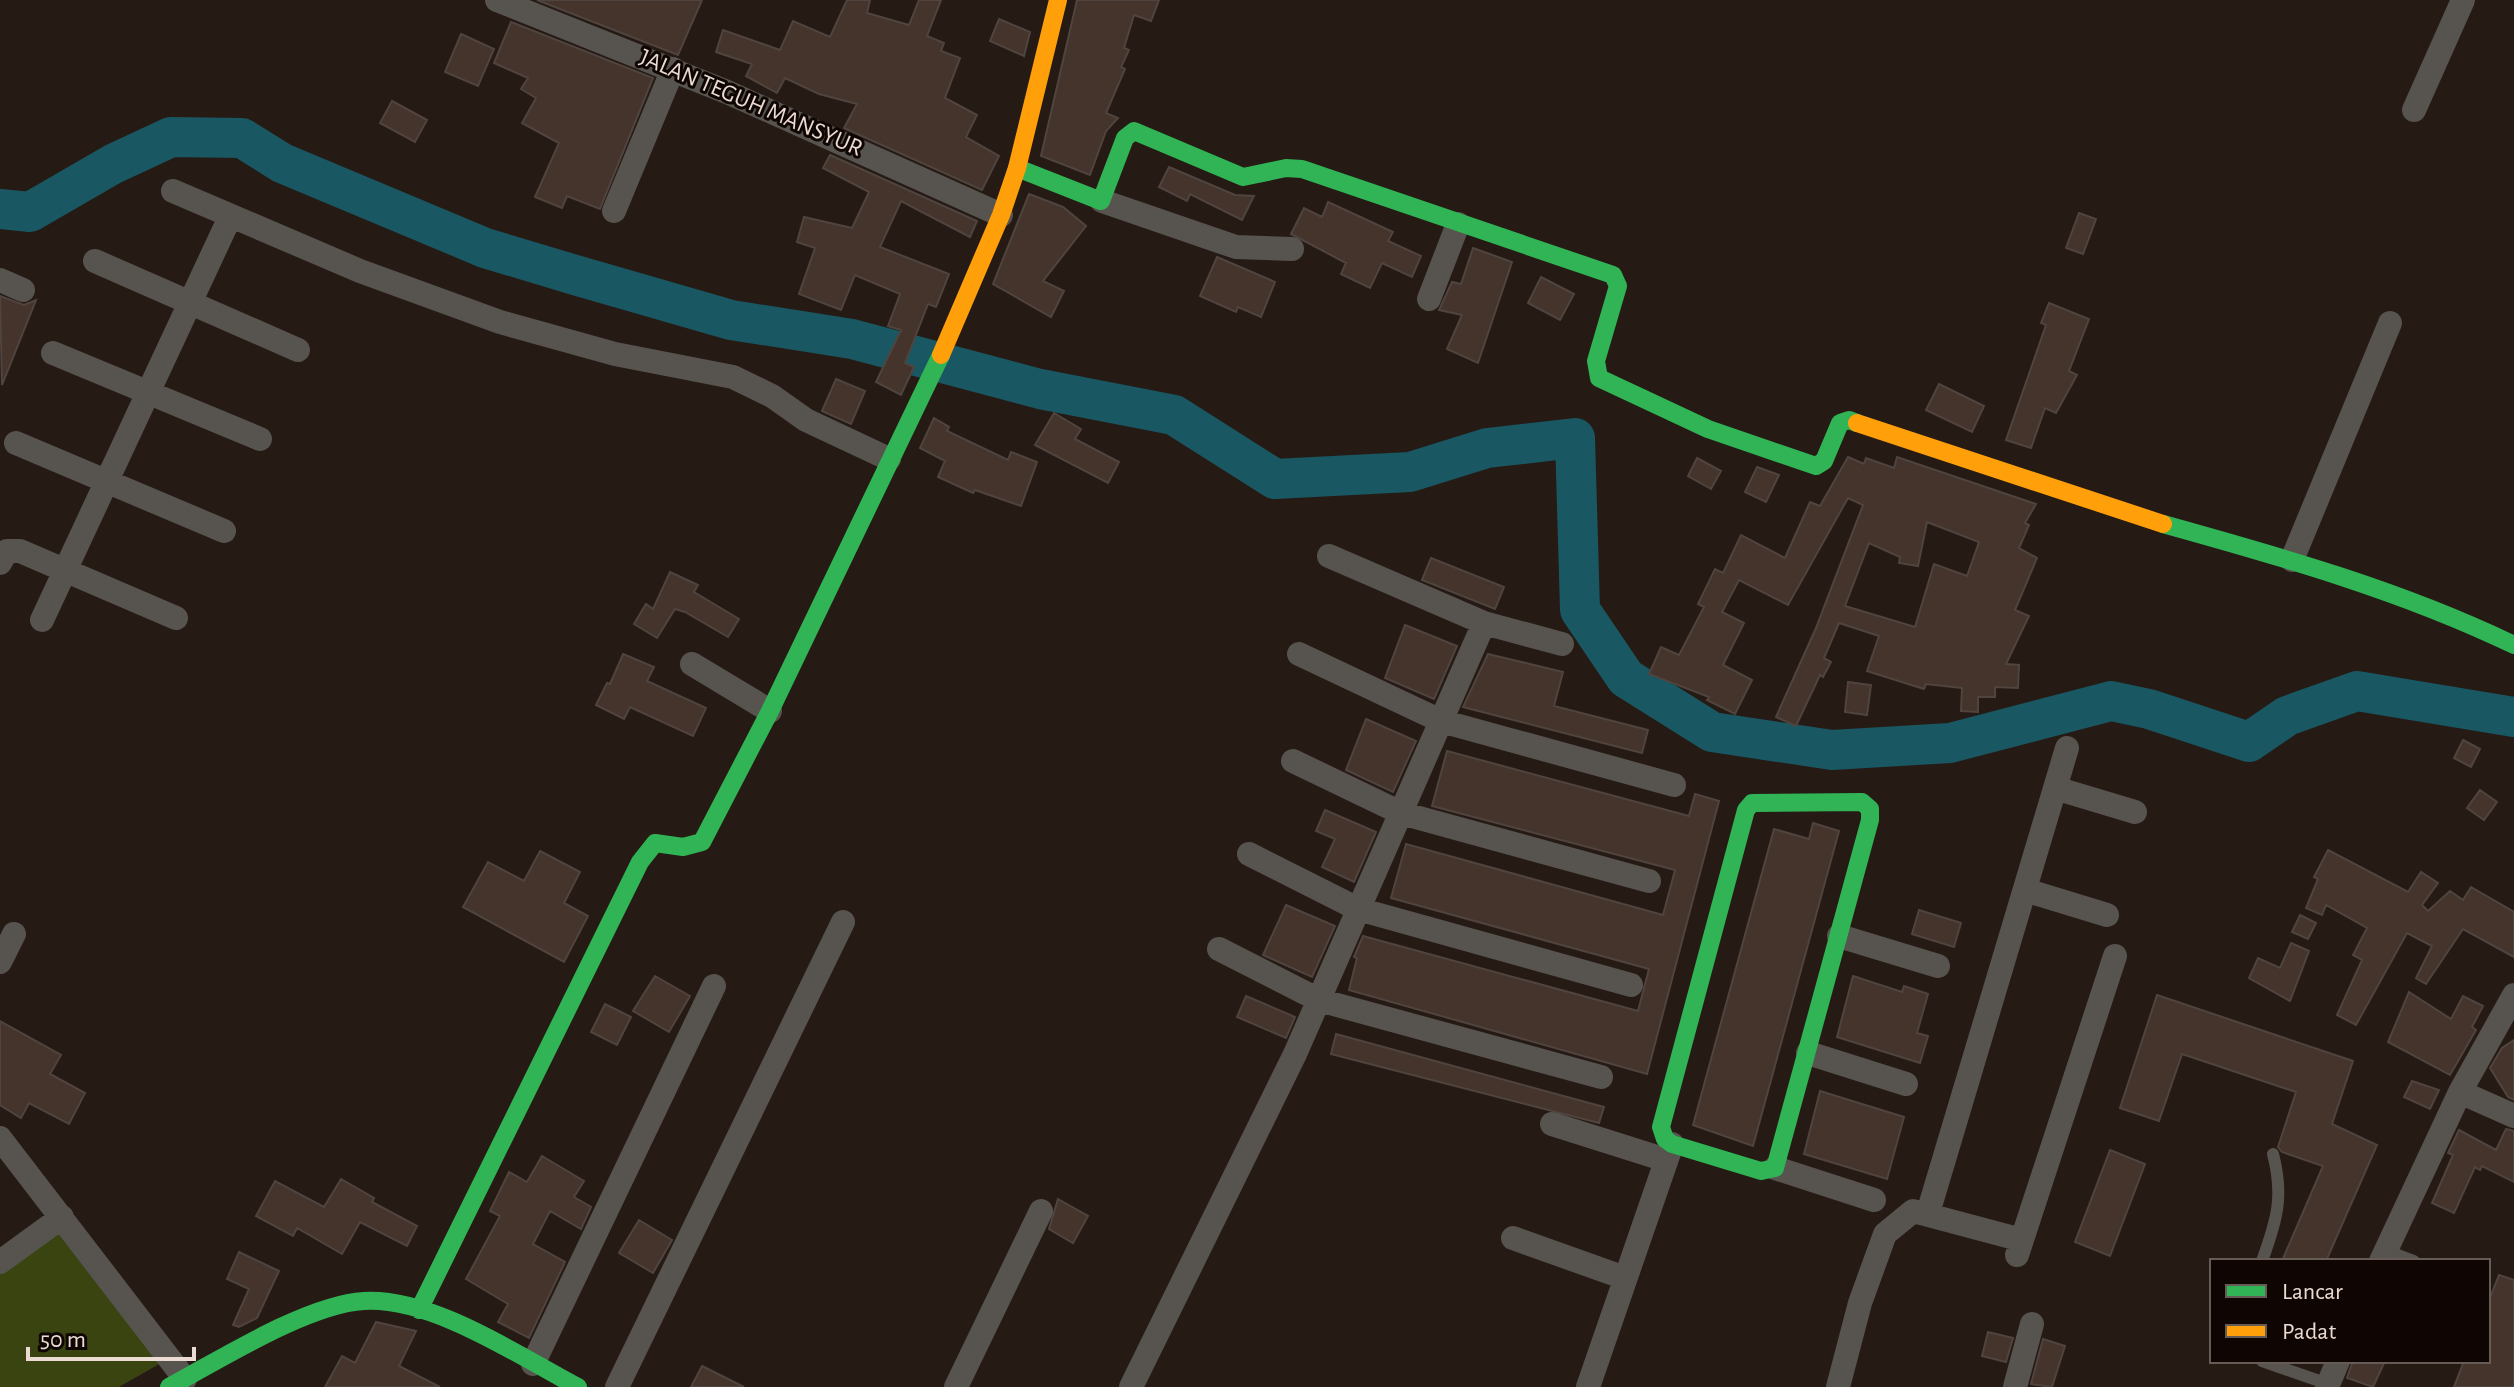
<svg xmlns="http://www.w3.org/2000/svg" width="2514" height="1387" font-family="'Alegreya Sans',sans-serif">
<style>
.green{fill:#394410}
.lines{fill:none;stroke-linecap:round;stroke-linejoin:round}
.river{stroke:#195762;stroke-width:40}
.building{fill:#44342b;stroke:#4f443f;stroke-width:2;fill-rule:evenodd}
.lane{stroke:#57534f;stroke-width:12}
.street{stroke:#57534f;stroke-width:24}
.fast{stroke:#30b455;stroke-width:18}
.slow{stroke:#ff9f0a;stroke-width:18}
.labels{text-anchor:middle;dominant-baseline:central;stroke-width:6;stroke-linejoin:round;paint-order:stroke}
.street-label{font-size:24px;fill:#ebdbd3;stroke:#0f0603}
</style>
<rect width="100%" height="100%" fill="#261a14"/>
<path class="green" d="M60,1209L175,1355L119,1387H0V1254Z"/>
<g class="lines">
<path class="river" d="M0,209L30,212L113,164L171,137L242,138L282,163L485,248L575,275L731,320L852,339L1040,389L1174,415L1275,479L1410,472L1487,448L1575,438L1580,610L1626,678L1712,732L1832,750L1950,743L2111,701L2149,709L2249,742L2287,716L2357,691L2514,717"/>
</g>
<path class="building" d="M537,0H702L678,55Z
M847,0H870L867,13L909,25L919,0H941L927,36L944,43L941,51L960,58L945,98L977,115L966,137L999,156L982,190L844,128L857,104L819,94L785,78L777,93L746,76L752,64L716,52L723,30L780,50L793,21L830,37Z
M1077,0H1159L1151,21L1134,15L1124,48L1129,50L1121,67L1125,69L1106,113L1118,118L1106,131L1090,175L1041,156Z
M999,19L1030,32L1024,56L990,41Z
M511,22L653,78L600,209L567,196L562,208L535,197L559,143L522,123L536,98L521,89L528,78L494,63Z
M461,34L494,49L478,86L445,72Z
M392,101L427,120L415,142L380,123Z
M830,155L977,221L970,237L901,201L880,247L949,274L936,307L928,304L905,363L914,367L901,395L876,382L901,330L888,326L900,294L855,275L841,310L799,294L815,248L797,242L804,217L852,228L869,192L823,168Z
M1169,167L1235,195L1254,196L1242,220L1190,194L1187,201L1159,187Z
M1029,194L1063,207L1086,226L1043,281L1064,291L1051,317L993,284Z
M1328,202L1393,232L1388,241L1421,256L1412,277L1382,263L1370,288L1341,274L1346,263L1291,234L1304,208L1322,217Z
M2079,213L2096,219L2083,254L2066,248Z
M1473,248L1512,262L1478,363L1447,349L1462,315L1439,310L1452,282L1461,284Z
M1217,257L1275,282L1261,317L1238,307L1236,312L1200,296Z
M1541,277L1574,294L1560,320L1528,303Z
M0,296L24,305L36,300L2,385Z
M2049,303L2089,319L2069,371L2077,375L2056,413L2045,408L2031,448L2006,440L2046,325L2041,323Z
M836,379L865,391L851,424L822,411Z
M1939,384L1984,406L1972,432L1926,410Z
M1054,413L1081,429L1075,439L1119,462L1108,483L1035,445Z
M934,418L949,427L947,431L1008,460L1011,452L1037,462L1021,506L975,490L973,493L938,477L945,461L920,448Z
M1848,457L1864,464L1866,458L1894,468L1897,457L2036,504L2025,523L2029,525L2019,548L2037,558L2015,610L2029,616L2006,664L2019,665L2018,688L1995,687V697H1978V712L1961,711L1962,688L1926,684L1924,689L1867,671L1879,636L1839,623L1824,658L1831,662L1823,677L1820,675L1796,726L1776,717L1816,628L1863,505L1848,498L1788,605L1739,580L1722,612L1744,623L1723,665L1752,680L1735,714L1707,700L1709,697L1649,674L1661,647L1679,655L1704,607L1698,604L1715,569L1723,573L1741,535L1785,558L1810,502L1820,506ZM1927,522L1979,542L1967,576L1934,564L1915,627L1845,606L1869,543L1900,557L1899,563L1918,566Z
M1697,458L1721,471L1711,489L1688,476Z
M1757,467L1779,475L1766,502L1745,492Z
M1431,558L1504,587L1495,609L1422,580Z
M670,572L698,585L694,592L739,619L728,637L685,612L675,609L657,638L634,624L646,604L653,609Z
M1405,625L1457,646L1434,699L1385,678Z
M623,654L654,667L647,681L706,708L693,736L630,707L624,719L596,705L607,683L610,684Z
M1488,654L1563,672L1554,706L1648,730L1642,753L1463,707Z
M1848,682L1871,685L1867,715L1845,712Z
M1366,719L1416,741L1393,792L1346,770Z
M2463,740L2480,749L2471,767L2454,758Z
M1447,751L1689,816L1695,794L1719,801L1647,1074L1349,990L1357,958L1354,957L1363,936L1638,1011L1649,969L1391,898L1406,844L1663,915L1675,870L1432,806Z
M2480,790L2497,802L2484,820L2467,808Z
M1325,810L1376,832L1354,882L1322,867L1335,839L1316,831Z
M1813,823L1839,831L1753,1146L1693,1125L1774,829L1809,839Z
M2328,850L2408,892L2421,872L2438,883L2422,905L2428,911L2450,891L2463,900L2471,887L2514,912V957L2463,929L2426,984L2416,978L2432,946L2407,933L2356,1025L2337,1015L2362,960L2353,955L2367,928L2326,905L2322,915L2306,908L2318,879L2314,877Z
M540,851L580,872L564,903L588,916L564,962L463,907L488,862L524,881Z
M1286,905L1335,926L1312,977L1263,955Z
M1919,910L1961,923L1954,947L1912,934Z
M2300,915L2316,923L2308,939L2292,932Z
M2291,943L2309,951L2290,1001L2249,978L2258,958L2280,968Z
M655,976L690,996L669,1032L633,1011Z
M1853,976L1902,992L1904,986L1928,994L1917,1033L1928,1036L1920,1063L1837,1037Z
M2409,992L2451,1019L2463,996L2483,1006L2472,1027L2476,1030L2450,1075L2388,1042Z
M2157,995L2353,1061L2332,1124L2377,1145L2326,1261H2282L2323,1166L2282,1152L2278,1147L2296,1092L2182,1054L2159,1121L2120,1108Z
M1246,996L1295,1017L1286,1038L1237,1017Z
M605,1004L631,1017L617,1045L591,1032Z
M0,1021L61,1055L50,1074L85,1093L69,1124L29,1103L21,1118L0,1105Z
M1336,1034L1604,1107L1599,1123L1331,1054Z
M2514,1040V1100L2508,1097L2490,1068L2502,1048Z
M2412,1081L2439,1090L2430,1109L2404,1097Z
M1820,1091L1904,1117L1887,1179L1804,1154Z
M2506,1129L2514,1131V1182L2482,1166L2480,1170L2475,1167L2454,1213L2432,1203L2453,1155L2448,1153L2459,1130L2496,1150Z
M2110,1150L2145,1164L2110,1256L2075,1242Z
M542,1156L584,1181L574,1197L591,1207L581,1229L550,1211L533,1244L565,1262L529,1338L498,1322L508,1304L466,1279L500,1216L490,1211L509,1172L527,1182Z
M341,1179L374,1198L372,1202L417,1226L407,1246L360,1222L342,1254L297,1228L293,1236L256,1216L275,1181L324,1207Z
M1058,1199L1088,1216L1073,1243L1049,1229Z
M639,1220L672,1240L653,1273L619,1253Z
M239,1252L279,1271L257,1318L239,1327L233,1325L249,1289L227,1279Z
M2499,1275L2514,1280V1387H2454L2464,1361H2488V1303Z
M376,1322L416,1331L399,1366L440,1387H325L342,1356L355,1363Z
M1988,1332L2013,1338L2006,1362L1982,1356Z
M2043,1339L2065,1346L2052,1387L2031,1384Z
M2353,1361H2385L2373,1387L2347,1378Z
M702,1366L744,1387H691Z"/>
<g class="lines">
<path class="lane" d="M2385,1250L2414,1261
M2262,1261C2277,1220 2284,1196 2273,1154
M2262,1361L2328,1384"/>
<path class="street" d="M497,0L727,92L1001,215
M2414,110L2463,0
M173,191L360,271L500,322L615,354L733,377L772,396L806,420L889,459
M1102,201L1236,247L1292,249
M614,211L673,69
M95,261L298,350
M0,280L23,290
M1429,299L1458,224
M53,353L260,439
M16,443L224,531
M1329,556L1484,623L1562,644
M2292,560L2390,323
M0,563L7,551H20L176,618
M42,620L230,217
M1299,654L1441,721L1674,785
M692,664L770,711
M1293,761L1401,813L1649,881
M2055,788L2135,812
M1249,854L1358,909L1631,985
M2025,890L2107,915
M1839,936L1938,966
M1219,949L1319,1000L1601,1077
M0,962L14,934
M1808,1053L1906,1084
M2460,1092L2514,1116
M1552,1124L1666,1160
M0,1138L185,1379
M1775,1168L1874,1200
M1928,1213L2067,748
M1513,1238L1625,1278
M2017,1255L2115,956
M2381,1261L2460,1092L2514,995
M0,1262L62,1217
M533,1364L714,986
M617,1387L843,922
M956,1387L1041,1211
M1131,1387L1295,1054L1484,623
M1588,1387L1672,1144
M1838,1387L1860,1303L1885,1234L1913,1211L2022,1240
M2015,1387L2032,1324
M2327,1387L2338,1361"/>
<path class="fast" d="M1017,168L1101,201L1125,138L1134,131L1243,177L1286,168L1302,169L1613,275L1618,286L1596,361L1599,378L1708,429L1816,466L1824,461L1840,423L1849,420L1857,423
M2163,524C2282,557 2402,591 2514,645
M1862,802L1870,809V820L1775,1168L1761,1171L1672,1144L1665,1139L1661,1127L1746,810L1752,803Z
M419,1310L640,862L655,843L683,847L702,842L770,711L941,355
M169,1387C219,1360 308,1304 364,1301C432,1297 519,1356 578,1387"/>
<path class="slow" d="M941,355L1001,215L1017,168L1058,0
M1857,423L2163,524"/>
</g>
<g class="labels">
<g class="street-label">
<text transform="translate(751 103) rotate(23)">JALAN TEGUH MANSYUR</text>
</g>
</g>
<rect x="2210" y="1259" width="280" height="104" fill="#0f0603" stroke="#675b56" stroke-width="2"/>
<rect x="2226" y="1285" width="40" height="12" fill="#30b455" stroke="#675b56" stroke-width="2"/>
<text x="2282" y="1299" font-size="24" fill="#ebdbd3">Lancar</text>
<rect x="2226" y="1325" width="40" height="12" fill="#ff9f0a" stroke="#675b56" stroke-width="2"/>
<text x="2282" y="1339" font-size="24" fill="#ebdbd3">Padat</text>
<path d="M28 1347v12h166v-12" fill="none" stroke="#ebdbd3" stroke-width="4"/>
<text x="40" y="1347" font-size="24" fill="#ebdbd3" stroke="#0f0603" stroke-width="6" paint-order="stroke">50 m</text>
</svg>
